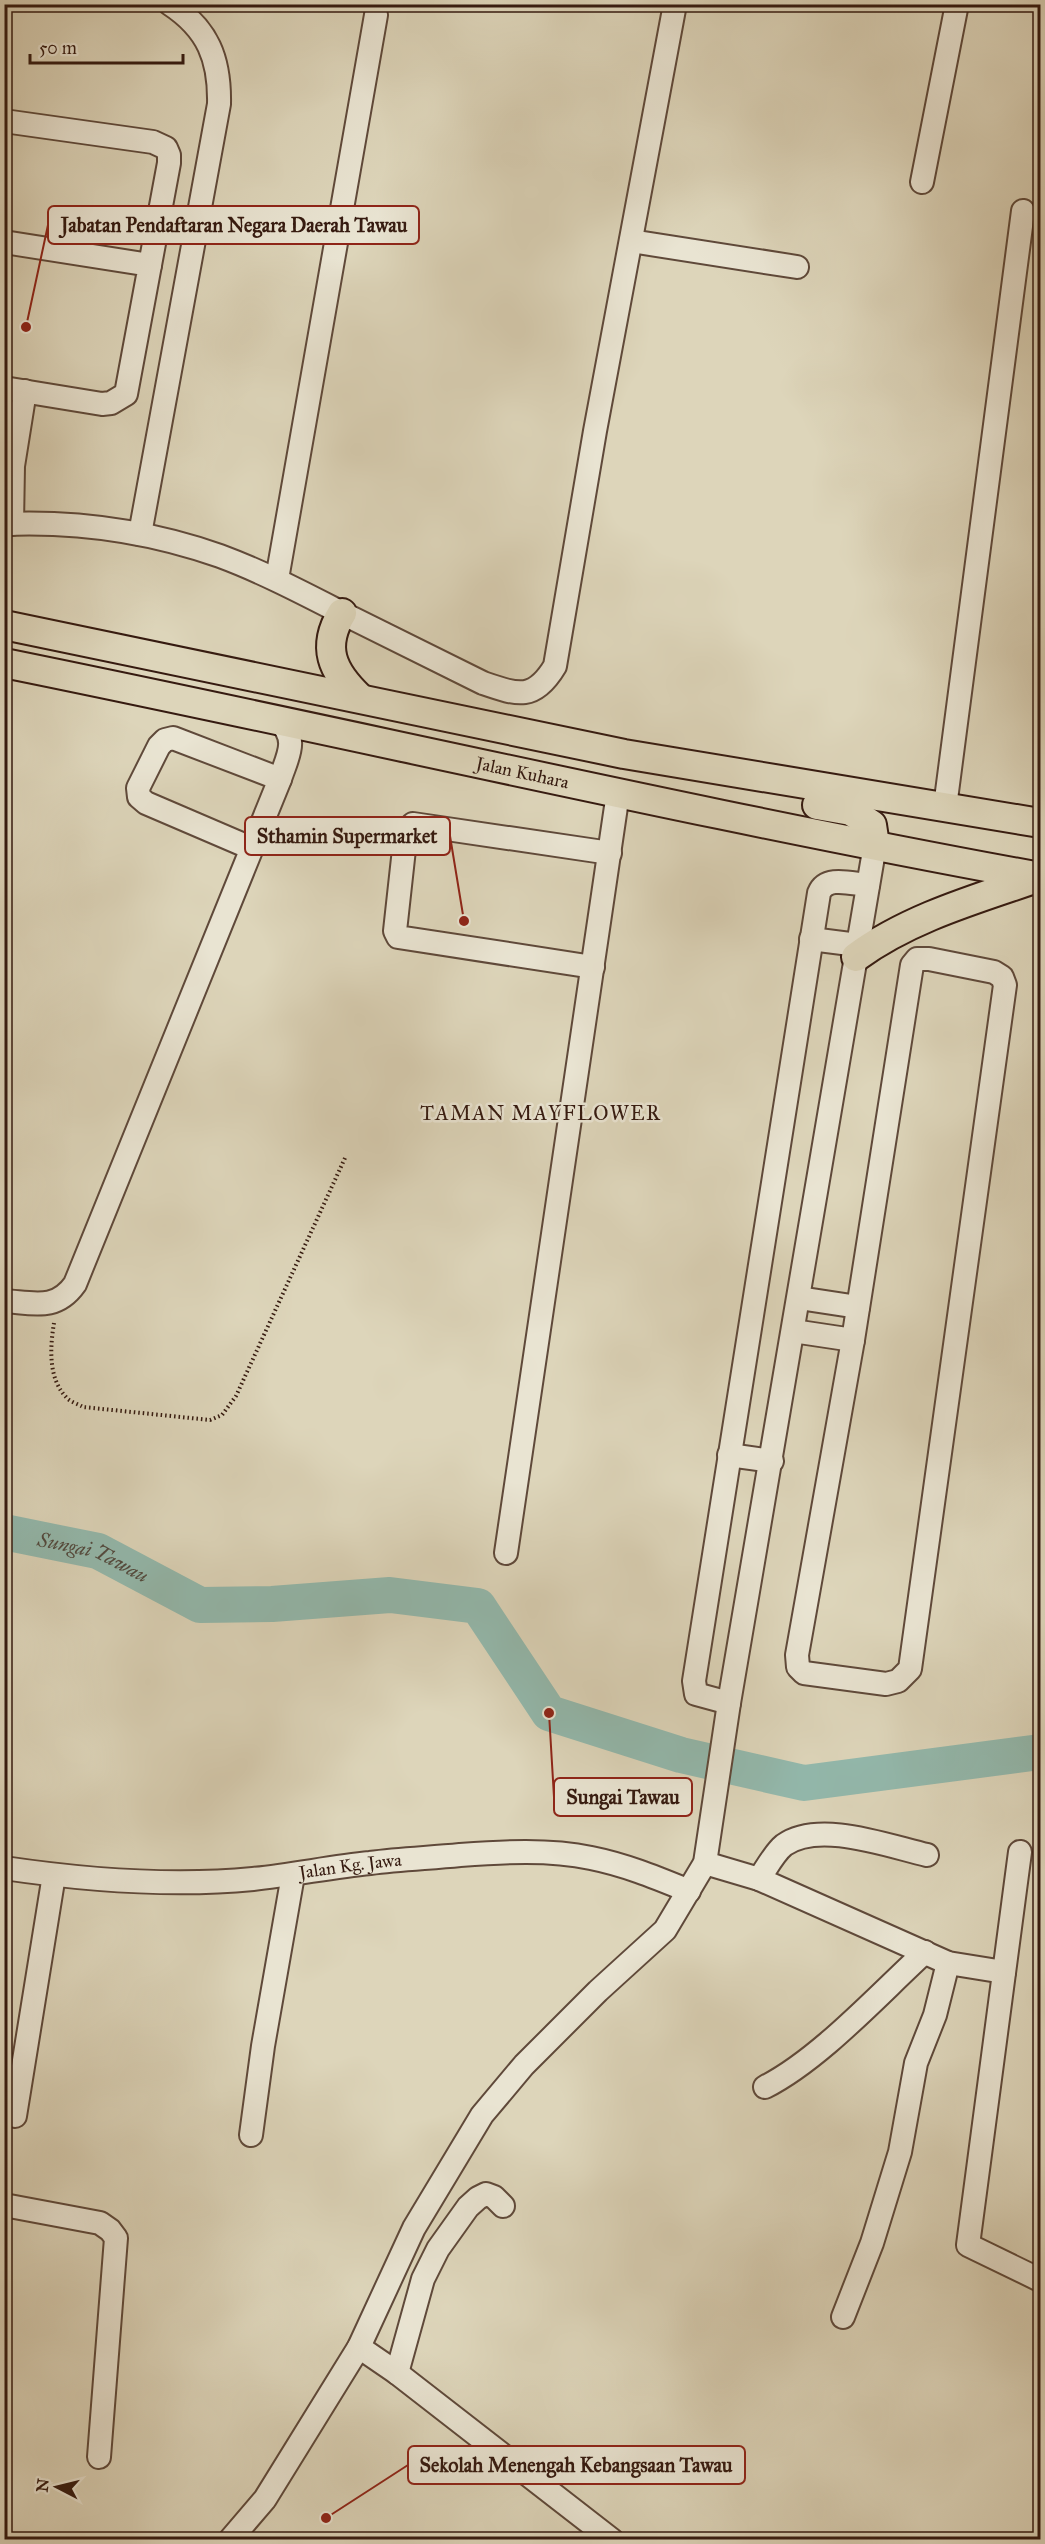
<svg xmlns="http://www.w3.org/2000/svg" width="1045" height="2544" font-family="'IM FELL Great Primer',serif">
<style>
.lines{fill:none;stroke-linecap:round;stroke-linejoin:round}
.river{stroke:#93b9ad;stroke-width:36}
.minor-casing{stroke:#5f493a;stroke-width:26}
.major-casing{stroke:#351a10;stroke-width:32}
.path{stroke:#351a10;stroke-width:4;stroke-dasharray:1.5 3;stroke-linecap:butt}
.minor{stroke:#e9e4d2;stroke-width:22}
.major{stroke:#ddd5ba;stroke-width:28}
.labels{text-anchor:middle;dominant-baseline:central;stroke-width:5;stroke-linejoin:round;paint-order:stroke}
.street-label{font-size:18px;fill:#351a10;stroke:#e9e4d2}
.neighbourhood-label{font-size:20px;letter-spacing:1.5px;fill:#351a10;stroke:#e9e4d2}
.water-label{font-size:20px;font-style:italic;fill:#514a3f;stroke:#e9e4d2}
.leader{fill:none;stroke:#8f2418;stroke-width:2}
.callout-dot{fill:#8f2418;stroke:#e9e4d2;stroke-width:2}
.callout{fill:#e9e4d2;stroke:#8f2418;stroke-width:2}
.callout-label{font-size:20px;text-anchor:middle;font-weight:bold;fill:#351a10}
</style>
<rect width="100%" height="100%" fill="#ddd5ba"/>
<filter id="stains"><feTurbulence type="fractalNoise" baseFrequency=".00333" numOctaves="4"/><feColorMatrix values="0 0 0 0 .2 0 0 0 0 .09 0 0 0 0 .02 0 0 0 .5 -.17"/></filter>
<radialGradient id="worn" r=".72"><stop offset=".6" stop-color="#630" stop-opacity="0"/><stop offset="1" stop-color="#630" stop-opacity=".3"/></radialGradient>
<g class="lines">
<path class="river" id="s1" d="M4,1532L98,1551L200,1605L272,1604L390,1595L478,1606L549,1713L681,1755L804,1783L1040,1752"/>
<g class="minor-casing">
<g id="minor">
<path d="M4,121L153,142L166,148L169,155V163L150,265"/>
<path d="M922,182L957,4"/>
<path d="M631,241L797,267"/>
<path d="M4,242L150,265L126,394L111,403L102,404L4,388"/>
<path d="M4,524C77,521 152,532 220,556C263,572 303,593 344,614C391,637 437,660 483,683C518,695 534,701 555,666L595,431L675,4"/>
<path d="M12,524L13,466L25,391"/>
<path d="M140,534L219,104C220,59 208,29 170,4"/>
<path d="M277,579L376,15"/>
<path d="M945,807L1023,211"/>
<path d="M251,848L146,803L139,797L138,788L159,746L165,740L173,738L280,779"/>
<path d="M811,939L858,945"/>
<path d="M917,959H929L994,972L1002,977L1005,985L910,1669L898,1681L886,1684L804,1673L798,1667L797,1655L853,1340L912,965Z"/>
<path d="M593,967L398,937L395,931L406,831L413,824L610,853"/>
<path d="M799,1298L858,1307"/>
<path d="M4,1301C34,1303 56,1311 75,1284L280,779C288,755 299,740 278,719"/>
<path d="M793,1331L853,1340"/>
<path d="M729,1455L772,1461"/>
<path d="M506,1553L618,793"/>
<path d="M729,1703L696,1694L694,1681L819,893C826,875 852,884 868,885"/>
<path d="M1020,1852L968,2245L1040,2280"/>
<path d="M705,1863L759,1879L948,1963L1004,1972"/>
<path id="s2" d="M4,1868C85,1880 171,1887 253,1879C292,1875 331,1867 370,1863C400,1859 430,1858 460,1855C503,1852 549,1849 591,1858C626,1865 657,1878 689,1891"/>
<path d="M759,1879C766,1869 774,1853 784,1845C819,1820 888,1846 927,1855"/>
<path d="M765,2087C820,2059 878,1995 925,1952"/>
<path d="M15,2116L54,1875"/>
<path d="M251,2135L263,2046L293,1875"/>
<path d="M4,2205L100,2223L110,2230L116,2238L99,2457"/>
<path d="M843,2317L872,2243L900,2152L916,2063L935,2015L948,1963"/>
<path d="M359,2347L397,2373L612,2540"/>
<path d="M397,2373L423,2279L438,2249L468,2207L478,2198L486,2194L494,2197L503,2206"/>
<path d="M230,2540L265,2499L359,2347L414,2228L482,2115L524,2065L598,1991L665,1930L705,1863L729,1703L875,845"/>
</g>
</g>
<g class="major-casing">
<g id="major">
<path d="M342,613C321,647 332,671 359,697"/>
<path d="M4,625L624,754L1040,823"/>
<path id="s3" d="M4,663C350,733 694,814 1040,877"/>
<path d="M817,805L851,811L872,825L875,845"/>
<path d="M856,957C909,918 976,899 1037,878"/>
</g>
</g>
<path class="path" d="M54,1323C50,1347 48,1378 66,1397C70,1402 78,1404 83,1407L210,1420L222,1415L236,1396L345,1158"/>
<use href="#minor" class="minor"/>
<use href="#major" class="major"/>
</g>
<g class="labels">
<g class="street-label">
<text stroke="none"><textPath href="#s3" startOffset="530">Jalan Kuhara</textPath></text>
<text stroke="none"><textPath href="#s2" startOffset="348">Jalan Kg. Jawa</textPath></text>
</g>
<g class="neighbourhood-label">
<text x="541" y="1113">TAMAN MAYFLOWER</text>
</g>
<g class="water-label">
<text stroke="none"><textPath href="#s1" startOffset="93">Sungai Tawau</textPath></text>
</g>
</g>
<path class="leader" d="M26 327L48 225M464 921L450 836M549 1713L554 1797M326 2518L408 2465"/>
<g class="callout-dot">
<circle cx="26" cy="327" r="6"/>
<circle cx="464" cy="921" r="6"/>
<circle cx="549" cy="1713" r="6"/>
<circle cx="326" cy="2518" r="6"/>
</g>
<g class="callout">
<rect x="48" y="206" width="371" height="38" rx="6"/>
<rect x="245" y="817" width="205" height="38" rx="6"/>
<rect x="554" y="1778" width="138" height="38" rx="6"/>
<rect x="408" y="2446" width="337" height="38" rx="6"/>
</g>
<g class="callout-label">
<text x="234" y="232">Jabatan Pendaftaran Negara Daerah Tawau</text>
<text x="347" y="843">Sthamin Supermarket</text>
<text x="623" y="1804">Sungai Tawau</text>
<text x="576" y="2472">Sekolah Menengah Kebangsaan Tawau</text>
</g>
<rect width="1045" height="2544" fill="none" stroke="#ddd5ba" stroke-width="24"/>
<rect x="6" y="6" width="1033" height="2532" fill="none" stroke="#351a10" stroke-width="3"/>
<rect x="12" y="12" width="1021" height="2520" fill="none" stroke="#351a10" stroke-width="1.5"/>
<g transform="translate(57 2487) rotate(277)" stroke="#e9e4d2" stroke-width="4.5" paint-order="stroke">
<path d="M0-4.5L10 22L0 15L-10 22Z" fill="#351a10"/>
<text y="-9" font-size="16" font-weight="bold" text-anchor="middle" fill="#351a10">N</text>
</g>
<path d="M30 54v9h153v-9" fill="none" stroke="#351a10" stroke-width="3"/>
<text x="39" y="54" font-size="18" fill="#351a10" stroke="#e9e4d2" stroke-width="4.5" paint-order="stroke">50 m</text>
<rect width="100%" height="100%" filter="url(#stains)"/>
<rect width="100%" height="100%" fill="url(#worn)"/>
</svg>
